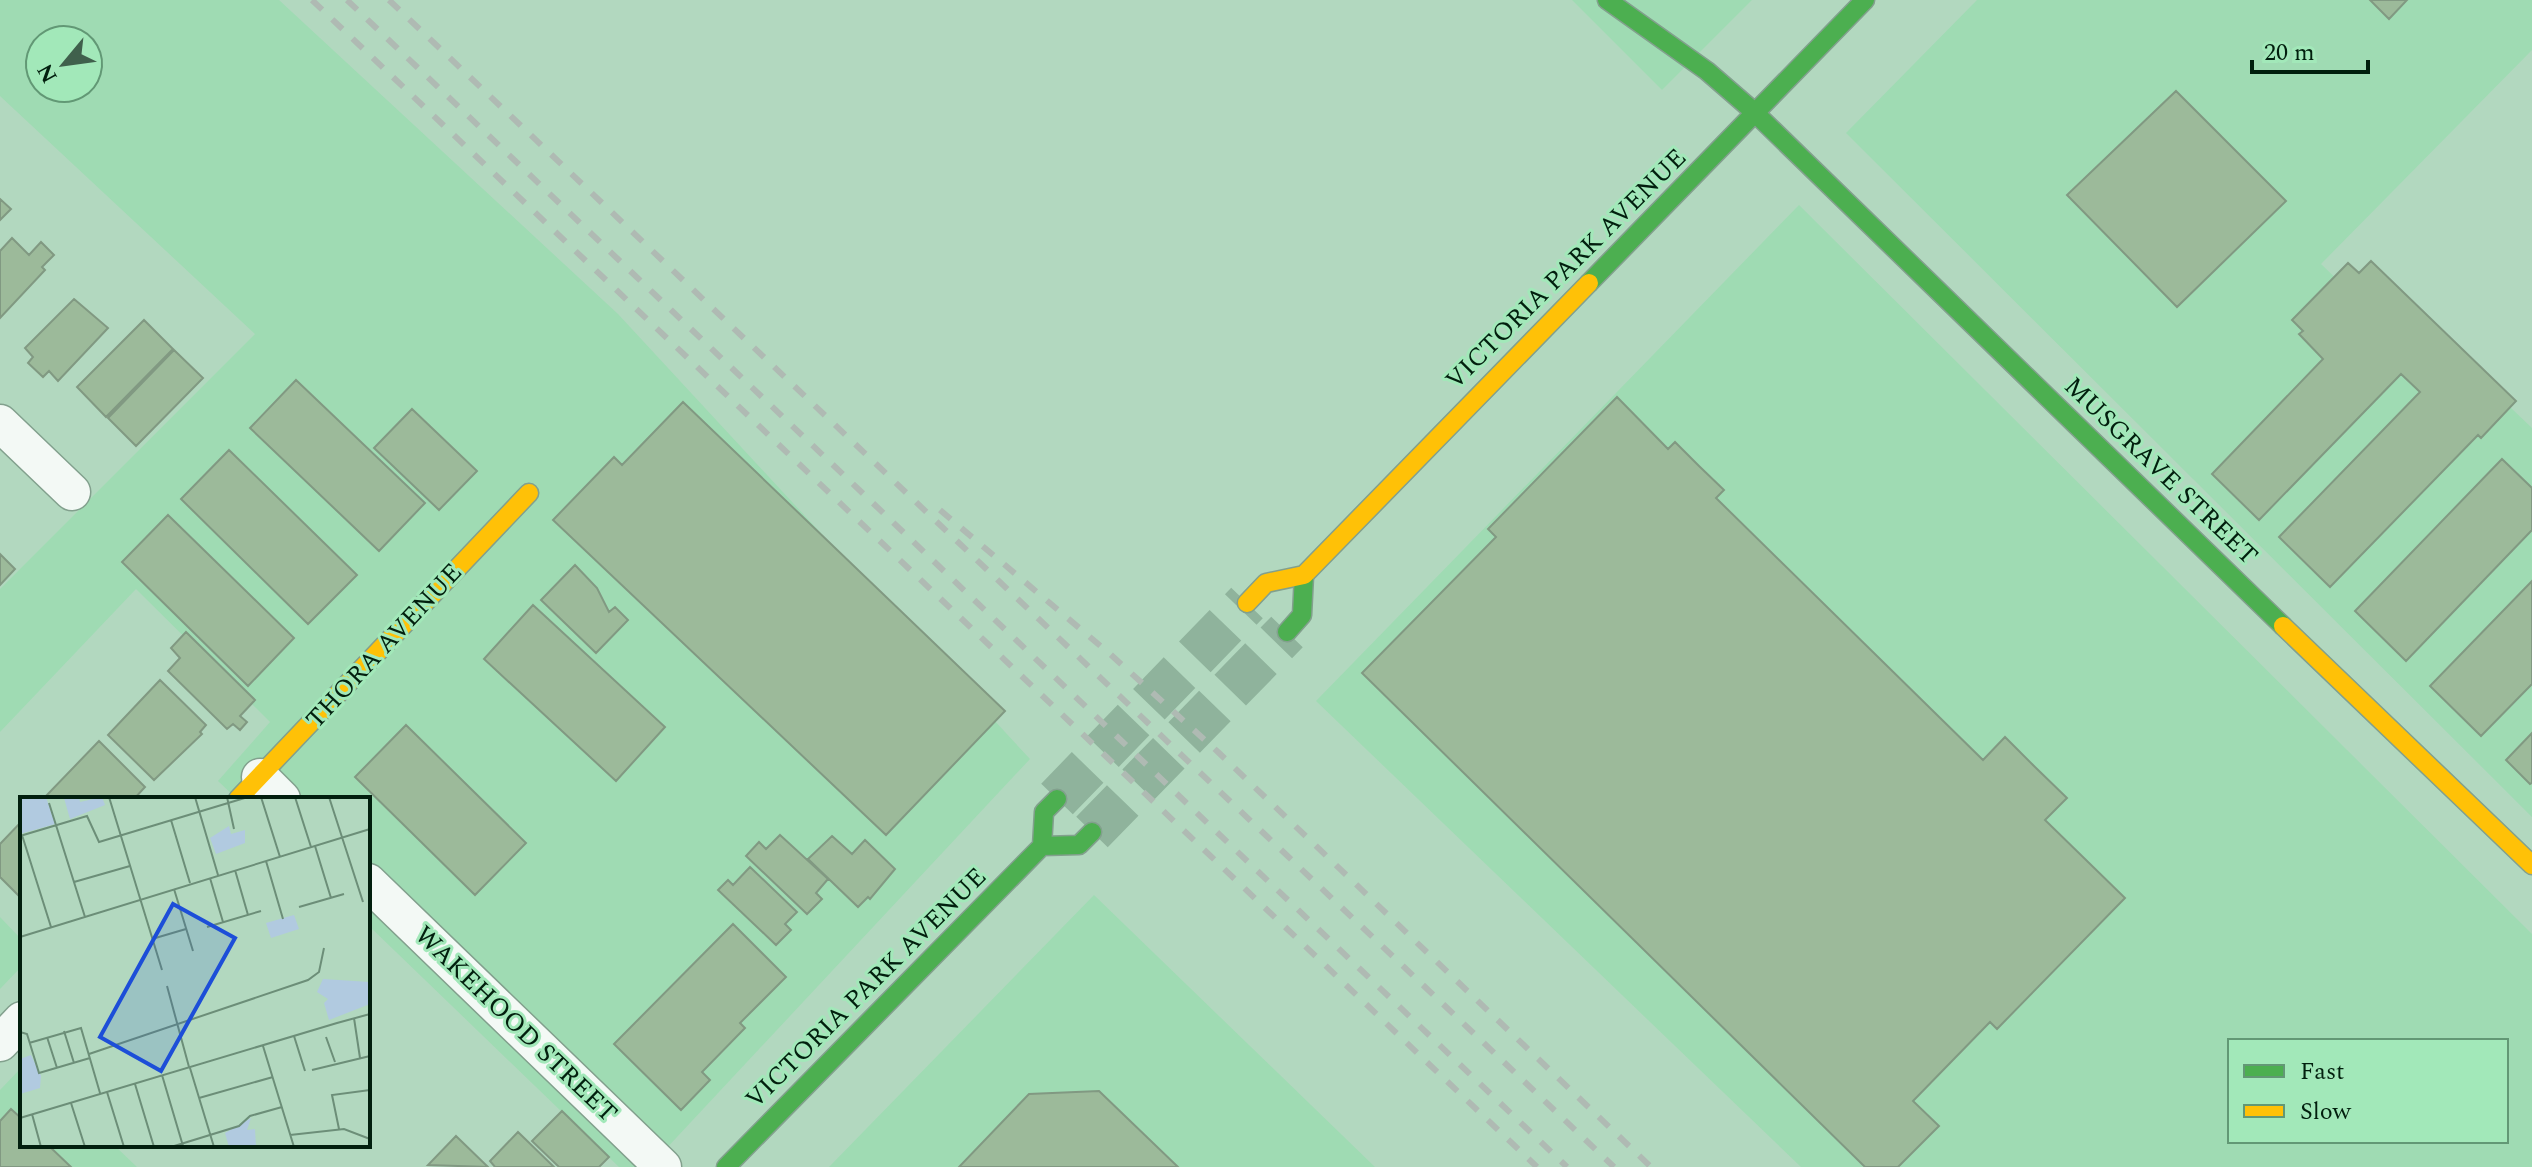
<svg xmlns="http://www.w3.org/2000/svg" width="2532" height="1167" font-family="Spectral,serif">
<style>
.built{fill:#9fdbb3;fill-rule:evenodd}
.building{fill:#9cba9a;stroke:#819982;stroke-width:2}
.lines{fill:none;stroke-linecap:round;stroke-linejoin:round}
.primary-tunnel{stroke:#8fb39c;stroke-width:44;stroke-dasharray:44 22;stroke-linecap:butt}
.street-casing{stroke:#82a08d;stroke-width:39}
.fast-casing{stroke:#82a08d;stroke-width:21}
.slow-casing{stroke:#82a08d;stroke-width:21}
.street{stroke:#f3f9f5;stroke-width:36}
.fast{stroke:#4caf50;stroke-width:18}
.slow{stroke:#ffc107;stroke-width:18}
.rail{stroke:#afbab3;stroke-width:6;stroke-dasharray:14 14;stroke-linecap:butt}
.labels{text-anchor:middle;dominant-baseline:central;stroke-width:6;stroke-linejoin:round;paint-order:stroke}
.street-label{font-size:26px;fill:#021f0e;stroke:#a2e8b9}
.inset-road{fill:none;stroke:#6c8e78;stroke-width:2}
.view{fill:#1d4ed8;fill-opacity:0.15;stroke:#1d4ed8;stroke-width:4}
.inset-edge{fill:none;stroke:#021f0e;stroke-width:4}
</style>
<rect width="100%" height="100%" fill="#b2d8bf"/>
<path class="built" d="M0,0H279L618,314L1030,759L649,1167H619L368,925V799H237L218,781L270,722L136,589L0,732V589L255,334L0,96ZM40,40H88V88H40Z
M1572,0H1752L1662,90Z
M1977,0H2532V50L2321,264L2351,293L2379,282L2532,428V817L1846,133Z
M1799,205L2532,934V1167H1801L1316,701ZM2230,1041H2506V1141H2230Z
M1094,895L1375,1167H829Z
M0,917L22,940V966L0,989Z
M22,1067V1145H114L137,1167H0V1090Z"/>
<path class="building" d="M2370,0H2407L2389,19Z
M2176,91L2286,201L2177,307L2067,195Z
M0,199L11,209L0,220Z
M12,238L29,255L41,242L54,255L42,267L45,270L0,318V251Z
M2371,261L2516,401L2481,438L2478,435L2330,587L2279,537L2420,392L2401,374L2259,520L2212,474L2323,359L2299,334L2303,331L2292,320L2348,263L2359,273Z
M74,299L108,328L58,381L49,371L43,377L28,363L33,357L25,348Z
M144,320L173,349L106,417L77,387Z
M174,350L203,378L136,446L108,418Z
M296,380L425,503L379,551L250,428Z
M1617,397L1668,449L1675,442L1699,466L1724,490L1716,498L1983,760L2005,737L2035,767L2067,798L2045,820L2125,898L1997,1029L1990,1022L1913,1101L1939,1126L1898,1167H1865L1362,673L1496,537L1488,529Z
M683,402L1005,711L886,835L553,520L614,457L622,465Z
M412,409L477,471L439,510L374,448Z
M229,450L357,575L308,624L181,499Z
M2502,459L2532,488V530L2406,661L2355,611Z
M168,515L294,638L248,686L122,562Z
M0,554L15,569L0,585Z
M575,565L597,588L609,612L615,607L628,620L596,653L541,600Z
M2532,581V684L2481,736L2430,686Z
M533,605L665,727L616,781L484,659Z
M186,632L255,700L240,716L247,722L240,730L233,724L227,729L168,671L180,658L171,648Z
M160,680L206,725L200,732L202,734L154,780L108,735Z
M406,725L526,843L475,895L355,777Z
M2532,733V783L2530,784L2506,760Z
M99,741L145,787L134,799H47L45,797Z
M22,821V899L0,877V844Z
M780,835L828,879L816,893L822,899L807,914L746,856L759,842L766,849Z
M832,836L852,854L865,840L895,869L870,899L868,897L858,907L808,859Z
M750,867L797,912L785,924L791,930L776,945L718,890L728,880L733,885Z
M733,924L786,977L740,1023L745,1028L702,1072L710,1080L681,1110L614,1044Z
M1099,1091L1178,1167H959L1029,1094Z
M11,1109L22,1119V1145H48L71,1167H0V1121Z
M562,1111L609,1157L599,1167H559L532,1141Z
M518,1132L554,1167H495L490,1161Z
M456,1136L488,1167L428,1165Z"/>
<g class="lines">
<path class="primary-tunnel" d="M1057,799L1247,603
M1092,832L1287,632"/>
<g class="street-casing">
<path id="street" d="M0,423L72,492
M260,777L282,799
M368,882L663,1167
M0,1043L22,1020"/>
</g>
<g class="fast-casing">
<path id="fast" d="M1607,0L1707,71L1752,110L2283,626
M1589,283L1865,0
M1287,632L1302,615L1304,575
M1042,846L1079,845L1092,832
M726,1167L1042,846L1044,812L1057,799"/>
</g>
<g class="slow-casing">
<path id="slow" d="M1247,603L1266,583L1304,575L1589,283
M2283,626L2532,865
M238,799L529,493"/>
</g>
<use href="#street" class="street"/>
<use href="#fast" class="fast"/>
<use href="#slow" class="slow"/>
<path class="rail" d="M312,0L1537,1167
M347,0L1567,1167
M389,0L1614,1167
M940,510L1110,654L1218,752L1651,1167"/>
</g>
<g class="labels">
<g class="street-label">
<text transform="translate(1566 269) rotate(-45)">VICTORIA PARK AVENUE</text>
<text transform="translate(2161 471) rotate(44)">MUSGRAVE STREET</text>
<text transform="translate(384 646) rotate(-47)">THORA AVENUE</text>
<text transform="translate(866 988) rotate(-45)">VICTORIA PARK AVENUE</text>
<text transform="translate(516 1024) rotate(44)">WAKEHOOD STREET</text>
</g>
</g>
<g transform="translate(20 797)">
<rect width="350" height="350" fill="#b2d8bf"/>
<path d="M0,0H26L35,27L0,37ZM59,0L60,5L82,0L85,8L50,22L44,1ZM209,29L211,37L225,33V46L196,57L190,41ZM274,118L279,132L251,141L246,126ZM303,182L350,185V207L309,223L304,206L308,202L297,195ZM11,258L21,279L20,291L0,297V262ZM231,321L227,333L235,332L236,350H209L205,336Z" fill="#b1cae0"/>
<path class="inset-road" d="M89,0L142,173M175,0L198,78M207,0L214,32M241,0L260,60M275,0L291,50M309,0L343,105M29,6L65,120M151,23L170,86M2,38L31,130M0,39L67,19L79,45L228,0M295,49L311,101M246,64L263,122M215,73L228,118M190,81L203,125M54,85L110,69M154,92L173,154M279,110L324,97M187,130L241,114M0,140L350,32M132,142L166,132M147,189L169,270M334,221L340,261M317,226L350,217M44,234L54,266M0,235L7,237L19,276L70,261M274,239L285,274M27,240L37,271M306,240L315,265M9,246L61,231L80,296M243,249L274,350M69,257L288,183L299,175L304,151M170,271L194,350M292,273L350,259M142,278L163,349M115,287L134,350M87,295L104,350M179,301L253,280M51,306L65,350M12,317L21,350M0,321L317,226M319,332L312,298L350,293M270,338L324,332L350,342M151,350L219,329L230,319L262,310"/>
<path class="view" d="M153,107L215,141L141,274L80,240Z"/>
<rect width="350" height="350" class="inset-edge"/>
</g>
<rect x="2228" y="1039" width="280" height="104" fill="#a2e8b9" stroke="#629875" stroke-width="2"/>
<rect x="2244" y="1065" width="40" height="12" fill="#4caf50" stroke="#629875" stroke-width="2"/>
<text x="2300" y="1079" font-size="24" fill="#021f0e">Fast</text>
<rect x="2244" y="1105" width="40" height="12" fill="#ffc107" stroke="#629875" stroke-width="2"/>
<text x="2300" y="1119" font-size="24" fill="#021f0e">Slow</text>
<g transform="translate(64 64) rotate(241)"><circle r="38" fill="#a2e8b9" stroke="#629875" stroke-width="2"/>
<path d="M0-6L14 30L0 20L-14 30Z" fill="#40604c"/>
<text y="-12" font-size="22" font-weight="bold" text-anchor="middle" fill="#021f0e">N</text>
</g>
<path d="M2252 60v12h116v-12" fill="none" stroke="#021f0e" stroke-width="4"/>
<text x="2264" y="60" font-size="24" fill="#021f0e" stroke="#a2e8b9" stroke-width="6" paint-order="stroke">20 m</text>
</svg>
